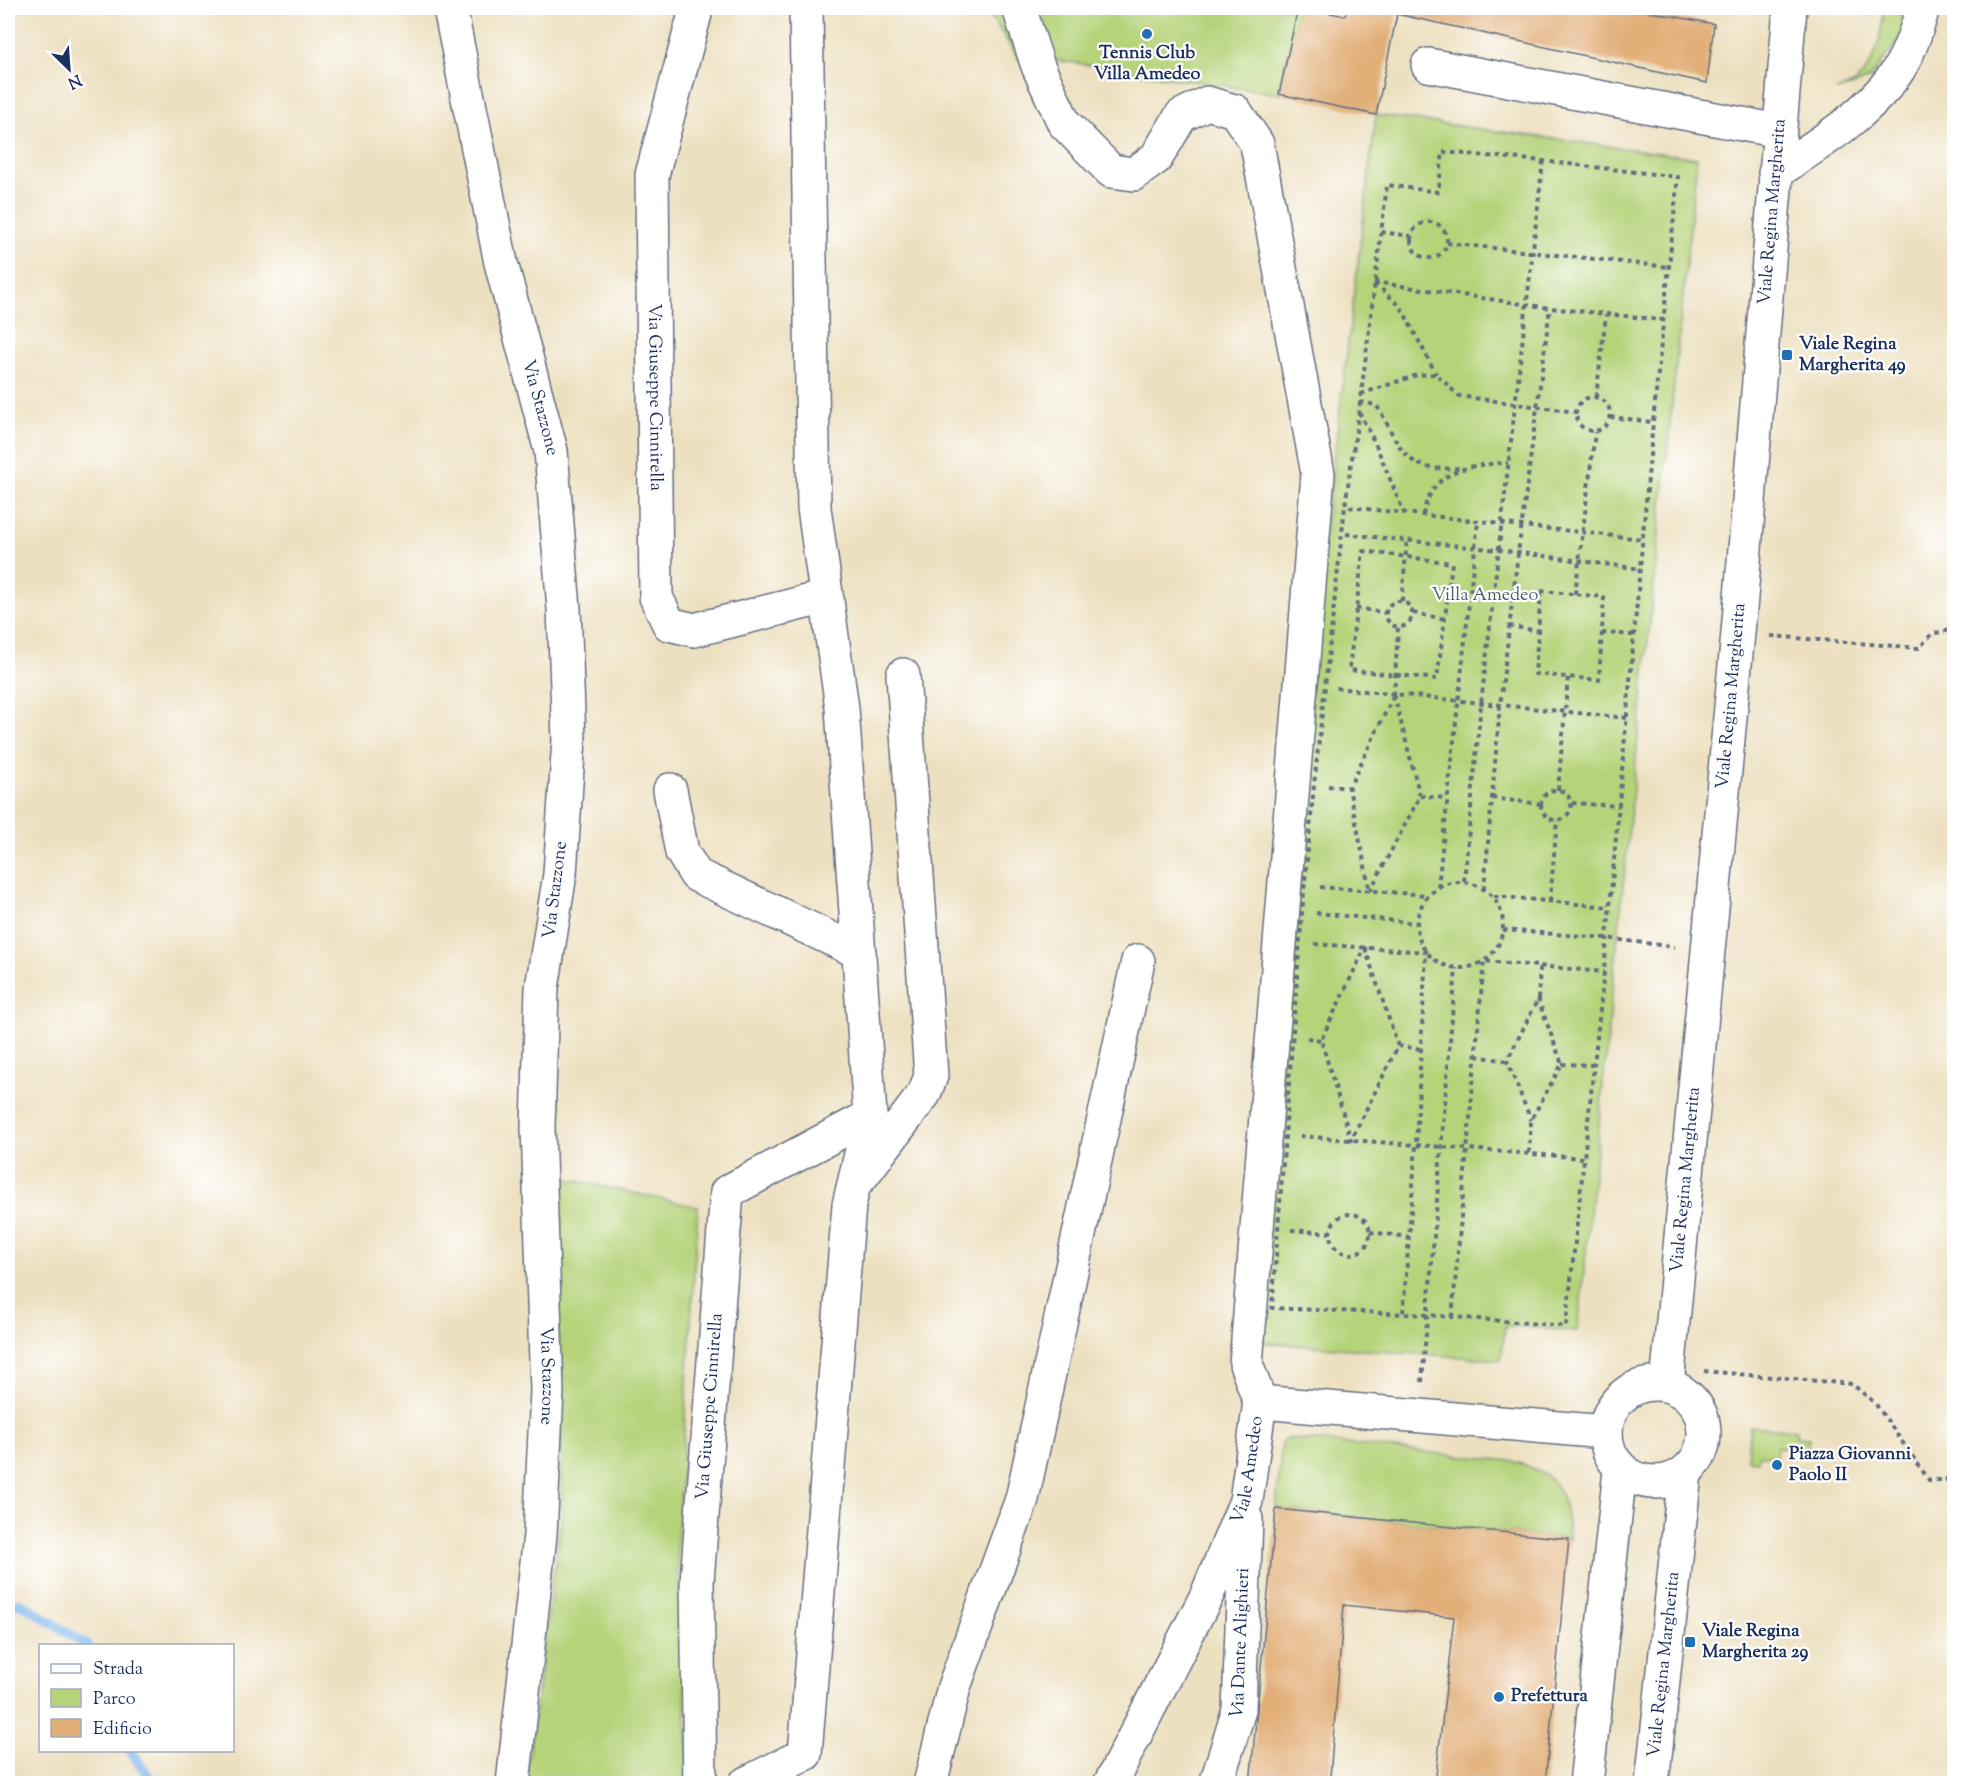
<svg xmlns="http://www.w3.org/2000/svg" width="1962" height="1791" font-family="'Sorts Mill Goudy',serif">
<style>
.green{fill:#b5d379;stroke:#68816c;stroke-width:1.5}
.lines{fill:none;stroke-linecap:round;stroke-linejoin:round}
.stream{stroke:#7ab4eb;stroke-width:10}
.building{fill:#e2af78}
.minor-casing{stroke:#646d80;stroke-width:36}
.path{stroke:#646d80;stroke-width:4;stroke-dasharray:4.5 4.5;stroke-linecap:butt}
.minor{stroke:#fff;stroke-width:33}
.poi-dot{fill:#1f6fb2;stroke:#fff;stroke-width:2}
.labels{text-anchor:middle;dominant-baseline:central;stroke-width:4.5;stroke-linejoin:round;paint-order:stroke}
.poi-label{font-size:18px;font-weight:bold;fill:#1b2f5e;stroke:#fff;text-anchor:start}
.street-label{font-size:18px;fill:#1b2f5e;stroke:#fff}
.park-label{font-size:18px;fill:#496066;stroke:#fff}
</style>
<rect width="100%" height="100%" fill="#fff"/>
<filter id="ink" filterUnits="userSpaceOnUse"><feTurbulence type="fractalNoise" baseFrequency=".0167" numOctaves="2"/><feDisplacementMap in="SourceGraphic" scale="12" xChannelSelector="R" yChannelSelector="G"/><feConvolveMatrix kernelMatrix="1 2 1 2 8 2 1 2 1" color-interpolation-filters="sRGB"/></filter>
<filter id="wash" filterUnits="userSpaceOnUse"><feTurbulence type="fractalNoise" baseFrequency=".008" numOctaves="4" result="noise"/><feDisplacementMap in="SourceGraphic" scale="24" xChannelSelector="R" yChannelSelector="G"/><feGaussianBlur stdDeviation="1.35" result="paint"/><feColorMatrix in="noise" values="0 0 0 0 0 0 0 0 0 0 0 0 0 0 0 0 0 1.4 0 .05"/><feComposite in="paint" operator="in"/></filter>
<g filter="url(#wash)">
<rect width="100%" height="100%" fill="#ede0c0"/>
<path class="green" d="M986,8H1298L1279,94L1055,60L1026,70Z
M1884,8H1914L1901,37L1869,79L1858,84L1836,91C1842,88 1852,86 1857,81C1877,63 1882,33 1884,8Z
M1376,115L1697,158L1578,1331L1505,1326L1501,1360L1256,1342L1319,579Z
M555,1176L698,1207L677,1546L688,1750L684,1783L525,1784L562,1513Z
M1750,1426L1797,1430L1796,1437L1809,1438L1808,1450L1777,1447L1776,1457L1759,1455L1758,1461L1747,1460Z
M1287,1438L1512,1461C1559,1473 1566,1493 1569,1539L1276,1509L1282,1442Z"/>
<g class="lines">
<path class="stream" d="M8,1604L21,1603L88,1646
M130,1750L154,1784"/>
</g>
<g id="blocks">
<path class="building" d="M1298,8H1306L1345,16L1348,8H1637L1636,9L1714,24L1707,83L1397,14L1376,115L1279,94Z
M1276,1509L1569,1539L1545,1784H1435L1454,1617L1344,1605L1330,1777L1376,1782V1784H1250Z"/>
</g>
</g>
<g filter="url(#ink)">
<use href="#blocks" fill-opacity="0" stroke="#646d80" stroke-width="1.5"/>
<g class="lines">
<g class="minor-casing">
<g id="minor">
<path id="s1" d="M450,8L501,263L551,451L564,609L569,739L560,874L542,988L538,1128L547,1391L540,1535L513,1784"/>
<path d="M1019,8L1038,66L1064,123L1111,171L1134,174L1156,158L1181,116L1207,103L1235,111L1257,144L1318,474L1246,1364L1260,1402"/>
<path id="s2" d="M696,10L652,175L656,597L669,624L694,630L826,597"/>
<path d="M1428,65L1779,131"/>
<path d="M1775,173C1817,145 1864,117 1894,76C1909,56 1916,31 1923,8"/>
<path d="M670,790L682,852L696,875L859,952"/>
<path d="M861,1177L924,1094L931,1076L903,675"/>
<circle cx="1655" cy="1433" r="49"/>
<path id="s3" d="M1667,1385L1738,633L1790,8"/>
<path id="s4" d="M700,1784L697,1581L727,1192L870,1116"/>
<path d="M745,1784L805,1754L849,1205L870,1116L842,708L814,508L806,8"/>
<path d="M930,1784L954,1687L1022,1499L1138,961"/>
<path id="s5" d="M1110,1784L1207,1595L1246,1501L1260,1402L1605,1432"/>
<path id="s6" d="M1216,1784L1239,1710L1246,1519"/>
<path d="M1586,1784L1620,1470"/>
<path id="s7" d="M1652,1784L1685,1473"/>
</g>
</g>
<path class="path" d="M1443,152L1543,161L1678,177L1653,422L1604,972L1566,1326L1428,1315L1272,1308L1302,912L1314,785L1345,506L1359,411L1387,185L1438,192Z
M1411 240a18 18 0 1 1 36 0a18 18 0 1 1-36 0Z
M1381,232L1411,236
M1447,243L1668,267
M1374,282L1550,308L1662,320
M1375,283L1401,307L1436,374
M1361,394L1417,375L1436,374L1459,396L1576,412
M1576 414a17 17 0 1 1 34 0a17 17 0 1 1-34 0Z
M1596,397L1606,315
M1360,402L1376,405C1391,425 1397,458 1424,466C1436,470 1451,468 1462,468
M1359,412L1376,445L1404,513
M1610,417L1653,422
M1349,507L1643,539
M1423,515C1431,470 1469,464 1508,463
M1346,534L1499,550L1641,569
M1363,551L1452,563L1437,679L1349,670Z
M1541,591L1604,597L1599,680L1535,674Z
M1575,594L1595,432
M1386 614a13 13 0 1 1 26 0a13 13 0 1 1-26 0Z
M1402,601L1407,540
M1356,608L1386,613
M1413,613L1445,619
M1509,626L1538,631
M1602,633L1635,635
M1771,636L1919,648L1932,634L1954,629
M1336,688L1627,718
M1394,695L1420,796L1370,891L1349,788Z
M1394,695L1398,628
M1328,786L1349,788
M1541 805a15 15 0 1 1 30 0a15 15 0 1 1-30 0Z
M1558,790L1568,677
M1420,796L1447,798
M1492,798L1541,804
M1572,803L1619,806
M1464,881L1481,704L1543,161
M1417 925a43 43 0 1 1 86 0a43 43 0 1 1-86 0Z
M1320,887L1427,895
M1438,887L1478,521
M1484,889L1500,706L1518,553L1550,308
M1494,896L1609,907
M1550,901L1557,820
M1316,913L1416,923
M1503,930L1606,938L1675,947
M1315,944L1426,952L1416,1146L1403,1314
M1365,948L1398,1046L1351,1140L1321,1040Z
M1538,999L1540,966
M1307,1038L1321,1040
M1398,1046L1421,1049
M1476,1056L1507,1061
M1562,1064L1593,1065
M1300,1136L1583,1158
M1529,1153L1531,1120L1562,1064L1538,999L1507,1061L1531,1120
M1330 1234a20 20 0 1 1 40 0a20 20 0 1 1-40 0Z
M1291,1230L1329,1233
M1370,1232L1409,1237
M1452,1317L1484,961L1604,972
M1704,1371L1852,1384L1875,1403L1929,1480H1946L1954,1463
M1422,1382L1456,968"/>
<use href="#minor" class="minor"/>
</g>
</g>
<g class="poi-dot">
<circle cx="1147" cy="34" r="6"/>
<rect x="1781" y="349" width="12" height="12" rx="3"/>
<circle cx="1777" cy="1465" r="6"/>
<rect x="1684" y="1636" width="12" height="12" rx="3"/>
<circle cx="1499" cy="1697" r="6"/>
</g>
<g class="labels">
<g class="poi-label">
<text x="1147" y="54" text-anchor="middle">Tennis Club<tspan x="1147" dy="21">Villa Amedeo</tspan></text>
<text x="1799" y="345">Viale Regina<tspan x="1799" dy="21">Margherita 49</tspan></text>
<text x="1789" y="1455">Piazza Giovanni<tspan x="1789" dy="21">Paolo II</tspan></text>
<text x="1702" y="1632">Viale Regina<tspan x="1702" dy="21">Margherita 29</tspan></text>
<text x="1511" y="1697">Prefettura</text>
</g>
<g class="street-label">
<text stroke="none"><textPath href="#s3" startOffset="1178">Viale Regina Margherita</textPath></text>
<text stroke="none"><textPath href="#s2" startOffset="393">Via Giuseppe Cinnirella</textPath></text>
<text stroke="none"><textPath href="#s1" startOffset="410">Via Stazzone</textPath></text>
<text stroke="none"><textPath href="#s3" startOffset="692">Viale Regina Margherita</textPath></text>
<text transform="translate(556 890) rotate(-83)">Via Stazzone</text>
<text stroke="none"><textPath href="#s3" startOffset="206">Viale Regina Margherita</textPath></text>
<text stroke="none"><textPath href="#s1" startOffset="1382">Via Stazzone</textPath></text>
<text stroke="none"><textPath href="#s4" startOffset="378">Via Giuseppe Cinnirella</textPath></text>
<text stroke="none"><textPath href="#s5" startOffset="345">Viale Amedeo</textPath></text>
<text stroke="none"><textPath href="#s6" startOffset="144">Via Dante Alighieri</textPath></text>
<text stroke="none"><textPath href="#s7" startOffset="120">Viale Regina Margherita</textPath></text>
</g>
<g class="park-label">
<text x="1485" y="596">Villa Amedeo</text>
</g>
</g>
<rect width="1962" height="1791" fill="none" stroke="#fff" stroke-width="30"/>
<rect x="39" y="1644" width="195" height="108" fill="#ffffff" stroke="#a4acbf" stroke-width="1.5"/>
<rect x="51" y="1664" width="30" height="9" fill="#ffffff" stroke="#a4acbf" stroke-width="1.5"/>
<text x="93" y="1674" font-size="18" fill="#1b2f5e">Strada</text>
<rect x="51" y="1689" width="30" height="18" fill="#b5d379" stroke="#a4acbf" stroke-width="1.5"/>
<text x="93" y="1704" font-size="18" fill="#1b2f5e">Parco</text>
<rect x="51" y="1719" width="30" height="18" fill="#e2af78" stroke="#a4acbf" stroke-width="1.5"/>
<text x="93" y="1734" font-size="18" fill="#1b2f5e">Edificio</text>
<g transform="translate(69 69) rotate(155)" stroke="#ffffff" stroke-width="4.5" paint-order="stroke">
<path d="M0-4.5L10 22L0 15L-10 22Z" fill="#1b2f5e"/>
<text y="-9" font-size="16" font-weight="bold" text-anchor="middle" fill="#1b2f5e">N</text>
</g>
</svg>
